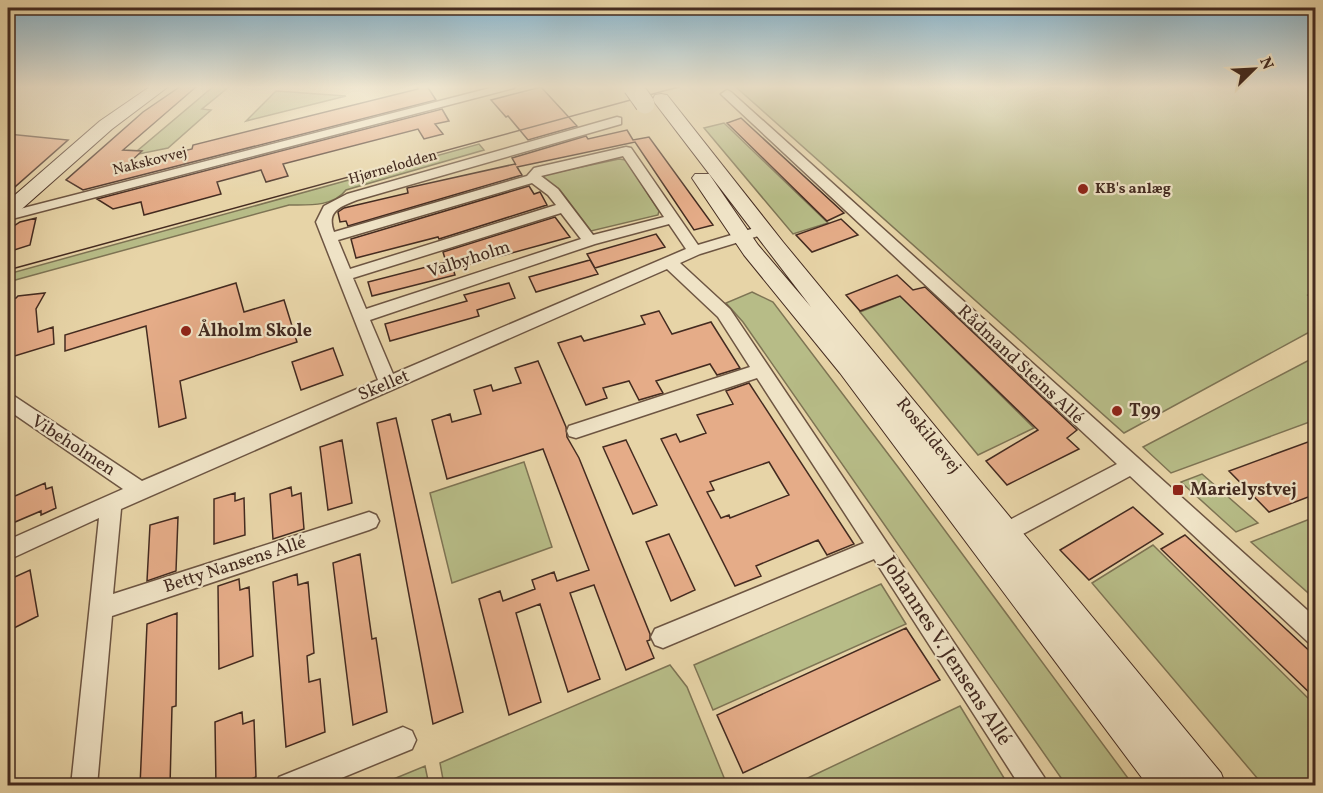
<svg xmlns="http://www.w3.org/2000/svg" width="1323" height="793" font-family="Vollkorn,serif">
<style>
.green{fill:#b7bc87;stroke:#7e7454;stroke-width:1.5}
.building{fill:#e5ac88;stroke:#442b20;stroke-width:1.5;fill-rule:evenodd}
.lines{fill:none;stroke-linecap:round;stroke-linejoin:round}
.street-casing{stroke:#6d5542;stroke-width:3}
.secondary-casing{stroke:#442b20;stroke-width:2}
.street{fill:#efe3c6;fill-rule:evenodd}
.secondary{fill:#efe3c6;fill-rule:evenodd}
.tram{stroke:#442b20;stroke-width:1.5}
.secondary-bridge-casing{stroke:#442b20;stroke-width:21;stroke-linecap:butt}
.secondary-bridge{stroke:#efe3c6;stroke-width:19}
.poi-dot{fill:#8f2418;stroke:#efe3c6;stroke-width:2}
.labels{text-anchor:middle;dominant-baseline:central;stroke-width:4.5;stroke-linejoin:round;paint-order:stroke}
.far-street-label{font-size:15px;fill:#442b20;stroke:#efe3c6}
.far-poi-label{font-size:15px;font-weight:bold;fill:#442b20;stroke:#efe3c6;text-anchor:start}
.street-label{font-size:18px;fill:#442b20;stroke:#efe3c6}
.poi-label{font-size:18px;font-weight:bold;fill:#442b20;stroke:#efe3c6;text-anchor:start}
.near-street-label{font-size:21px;fill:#442b20;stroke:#efe3c6}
</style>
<rect width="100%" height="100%" fill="#e7d4a7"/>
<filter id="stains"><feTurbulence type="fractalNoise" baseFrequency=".00333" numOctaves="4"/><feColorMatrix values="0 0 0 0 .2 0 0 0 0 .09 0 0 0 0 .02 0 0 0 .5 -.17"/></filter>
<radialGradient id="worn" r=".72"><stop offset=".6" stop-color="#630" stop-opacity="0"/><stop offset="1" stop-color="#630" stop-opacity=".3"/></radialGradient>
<path class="green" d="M214,86H230L202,109L211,110L168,148L139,154L141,151H137Z
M739,86H1315L1316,291L1308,295L1315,300V329L1124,433L736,87Z
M276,91L346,96L246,121Z
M724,123L828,223L793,234L704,128Z
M479,144L484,150L346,190C333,207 308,205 289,205L8,282V274Z
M619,159L626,160L630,166L659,211L658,215L591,231L560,190L544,179V175Z
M752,292L773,302L898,467L1133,785H1066L743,322L726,303Z
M900,296L1034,428L978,455L860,312Z
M1315,357V420L1171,473L1143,447Z
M524,462L552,547L452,583L430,493Z
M1202,474L1258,523L1236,532L1181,482Z
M1315,517H1316L1315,599L1251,542Z
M1153,545L1315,705V785H1263L1092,583Z
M881,584L906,624L713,710L694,665Z
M670,665L687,687L727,785H444L440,763Z
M960,706L1004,778L991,785H793Z
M425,766L429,785H379Z"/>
<path class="building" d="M181,86L196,87L123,150L142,151L127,165L192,149L193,145L418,89L417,86H427L436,100L83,190L66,180L143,112Z
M541,87L577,126L528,140L508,116L506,117L491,100Z
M442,109L449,121L435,124L443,134L424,139L418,129L283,164L288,176L266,182L261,170L217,182L221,194L144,215L141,202L113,209L97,199Z
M741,118L844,213L827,221L727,123Z
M627,130L633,140L649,137L713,225L694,230L635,142L517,167L522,175L348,226L346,221L340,222L338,212L344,208L408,193L407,188L515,164L516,165L512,158L586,136L588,139Z
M8,134L68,140L8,193Z
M529,186L534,194L540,192L547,205L439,239L438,237L356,258L351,239Z
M555,217L570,237L453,269L455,275L372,296L368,282L446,262L443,252Z
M36,218L30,245L8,252V230L20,222Z
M841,219L858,235L812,252L796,235Z
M656,234L665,247L595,268L587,254Z
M590,260L598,274L536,292L529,277Z
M897,275L913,290L925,287L1077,430L1067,438L1079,449L1007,485L986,461L1038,430L900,296L860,311L846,295Z
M236,283L244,312L284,300L297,342L180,381L186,418L159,427L146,326L65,351V335Z
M509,283L515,298L477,310L479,316L390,341L385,324L467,301L464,295Z
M45,293L36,309L38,332L53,327L54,344L8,358V299L16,298L18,296Z
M659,311L672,334L711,322L740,368L717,375L710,364L656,381L663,393L639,400L629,381L603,388L607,398L586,405L558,343L581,336L584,341L645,324L641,316Z
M333,348L343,375L301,390L292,362Z
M538,361L566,427L567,437L579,458L650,634V640L647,641L654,658L626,670L594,585L570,593L600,679L568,692L540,604L516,613L541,702L509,715L479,599L500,591L503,601L535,589L532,580L554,572L557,581L589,570L543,449L447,479L432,420L450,414L452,422L481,414L474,390L491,385L493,391L521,383L515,368Z
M749,383L854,544L827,555L818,540L756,566L761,576L735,586L661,439L676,434L680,442L706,433L697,415L733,404L726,391ZM769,462L789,495L730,518L729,515L721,518L707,492L714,490L710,482Z
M396,418L463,712L433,724L377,423Z
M1316,439V494L1269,512L1229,471Z
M342,440L352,503L328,510L320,447Z
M626,440L657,505L633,514L603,447Z
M45,483L46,489L52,487L56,508L41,515V511L8,525V499Z
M291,487L292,496L301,493L304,529L273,539L270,494Z
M235,493V501L244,498L245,535L214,544V499Z
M1133,507L1163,534L1089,580L1060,550Z
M178,517L176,571L147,581L150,525Z
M669,534L695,590L671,601L646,542Z
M1185,535L1316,657V699L1161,549Z
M360,554L372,639L376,638L387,712L353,725L333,563Z
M30,570L38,616L8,631V580Z
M297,574L298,585L308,582L314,653L307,656L309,682L320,679L325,732L286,747L273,582Z
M239,579L240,590L249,587L253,656L219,669L218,586Z
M177,613L176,706L172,707L170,786H140L147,624Z
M906,628L940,680L743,773L717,715Z
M242,712L243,724L254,720L256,777L234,786H216L215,722Z"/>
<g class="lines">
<g class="street-casing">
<path id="street" d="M498,86H516L514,88L8,220V212Z
M727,90L731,92L1316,618V645L1308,642L1130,476L1012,540L1005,542L998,540L995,533L998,526L1117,464L723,96L721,94Z
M617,117L621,118V124L357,200C340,207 326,211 334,232L527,176L534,168L626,147L631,148L698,245L758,227H768L770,230L768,233L700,254L680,263L730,309L1044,777L1048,786H1020L874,559L663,648L655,645L651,637L655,629L864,543L757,378L576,438L569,436L567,431L569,426L750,367L718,317L667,269L121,509L113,594L369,512L376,515L379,521L376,527L369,530L112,616L97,786H71L99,518L8,560V540L123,489L8,410V394L14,396L142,481L378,380L316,222L324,206L347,194ZM623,156L664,217L593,235L558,189L541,176ZM532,183L548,195L556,205L350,269L338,240ZM561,213L581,239L366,309L353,278ZM669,224L686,249L393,374L370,320L595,244Z
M403,727L412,731L416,740L412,749L322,786H275L279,777Z"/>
</g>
<g class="secondary-casing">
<path id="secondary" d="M151,86H169L112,129L15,215L8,217V201L100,121Z
M661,94L667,95L783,242L1221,773L1226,786H1148L840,373L744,255L692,178L695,174H709L758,245L811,307L655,103L653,99L655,95Z"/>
</g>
<use href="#street" class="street"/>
<use href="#secondary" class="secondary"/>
<path class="tram" d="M8,270L682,86"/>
<g class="secondary-bridge-casing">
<path id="secondary-bridge" d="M633,87L645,104"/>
</g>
<use href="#secondary-bridge" class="secondary-bridge"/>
</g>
<linearGradient id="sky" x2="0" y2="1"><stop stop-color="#87b6d0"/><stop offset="0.44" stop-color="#f4ecd7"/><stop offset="1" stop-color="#f4ecd7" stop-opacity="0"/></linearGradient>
<rect width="1323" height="197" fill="url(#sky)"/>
<g class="poi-dot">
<circle cx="1083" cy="189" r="6"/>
<circle cx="186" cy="331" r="6"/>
<circle cx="1117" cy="411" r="6"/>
<rect x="1172" y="484" width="12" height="12" rx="3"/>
</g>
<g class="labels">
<g class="far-street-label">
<text transform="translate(150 162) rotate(-14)">Nakskovvej</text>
<text transform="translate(393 168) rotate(-16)">Hjørnelodden</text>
</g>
<g class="far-poi-label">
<text x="1095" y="189">KB's anlæg</text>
</g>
<g class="street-label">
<text transform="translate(469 260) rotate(-18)">Valbyholm</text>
<text transform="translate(1020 365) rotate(43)">Rådmand Steins Allé</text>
<text transform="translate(384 386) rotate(-23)">Skellet</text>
<text transform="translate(928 436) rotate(51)">Roskildevej</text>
<text transform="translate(73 446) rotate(33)">Vibeholmen</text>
<text transform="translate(235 565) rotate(-18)">Betty Nansens Allé</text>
</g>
<g class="poi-label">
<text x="198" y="331">Ålholm Skole</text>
<text x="1129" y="411">T99</text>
<text x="1190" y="490">Marielystvej</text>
</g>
<g class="near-street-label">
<text transform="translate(946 651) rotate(57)">Johannes V. Jensens Allé</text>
</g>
</g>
<rect width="1323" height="793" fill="none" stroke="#e7d4a7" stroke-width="30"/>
<rect x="9" y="9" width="1305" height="775" fill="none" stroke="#442b20" stroke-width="3"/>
<rect x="15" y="15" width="1293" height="763" fill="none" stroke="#442b20" stroke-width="1.5"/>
<g transform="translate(1254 69) rotate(66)" stroke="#efe3c6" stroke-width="4.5" paint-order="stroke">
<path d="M0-4.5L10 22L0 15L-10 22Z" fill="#442b20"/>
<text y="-9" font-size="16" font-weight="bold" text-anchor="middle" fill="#442b20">N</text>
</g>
<rect width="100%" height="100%" filter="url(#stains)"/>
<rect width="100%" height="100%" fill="url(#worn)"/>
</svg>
